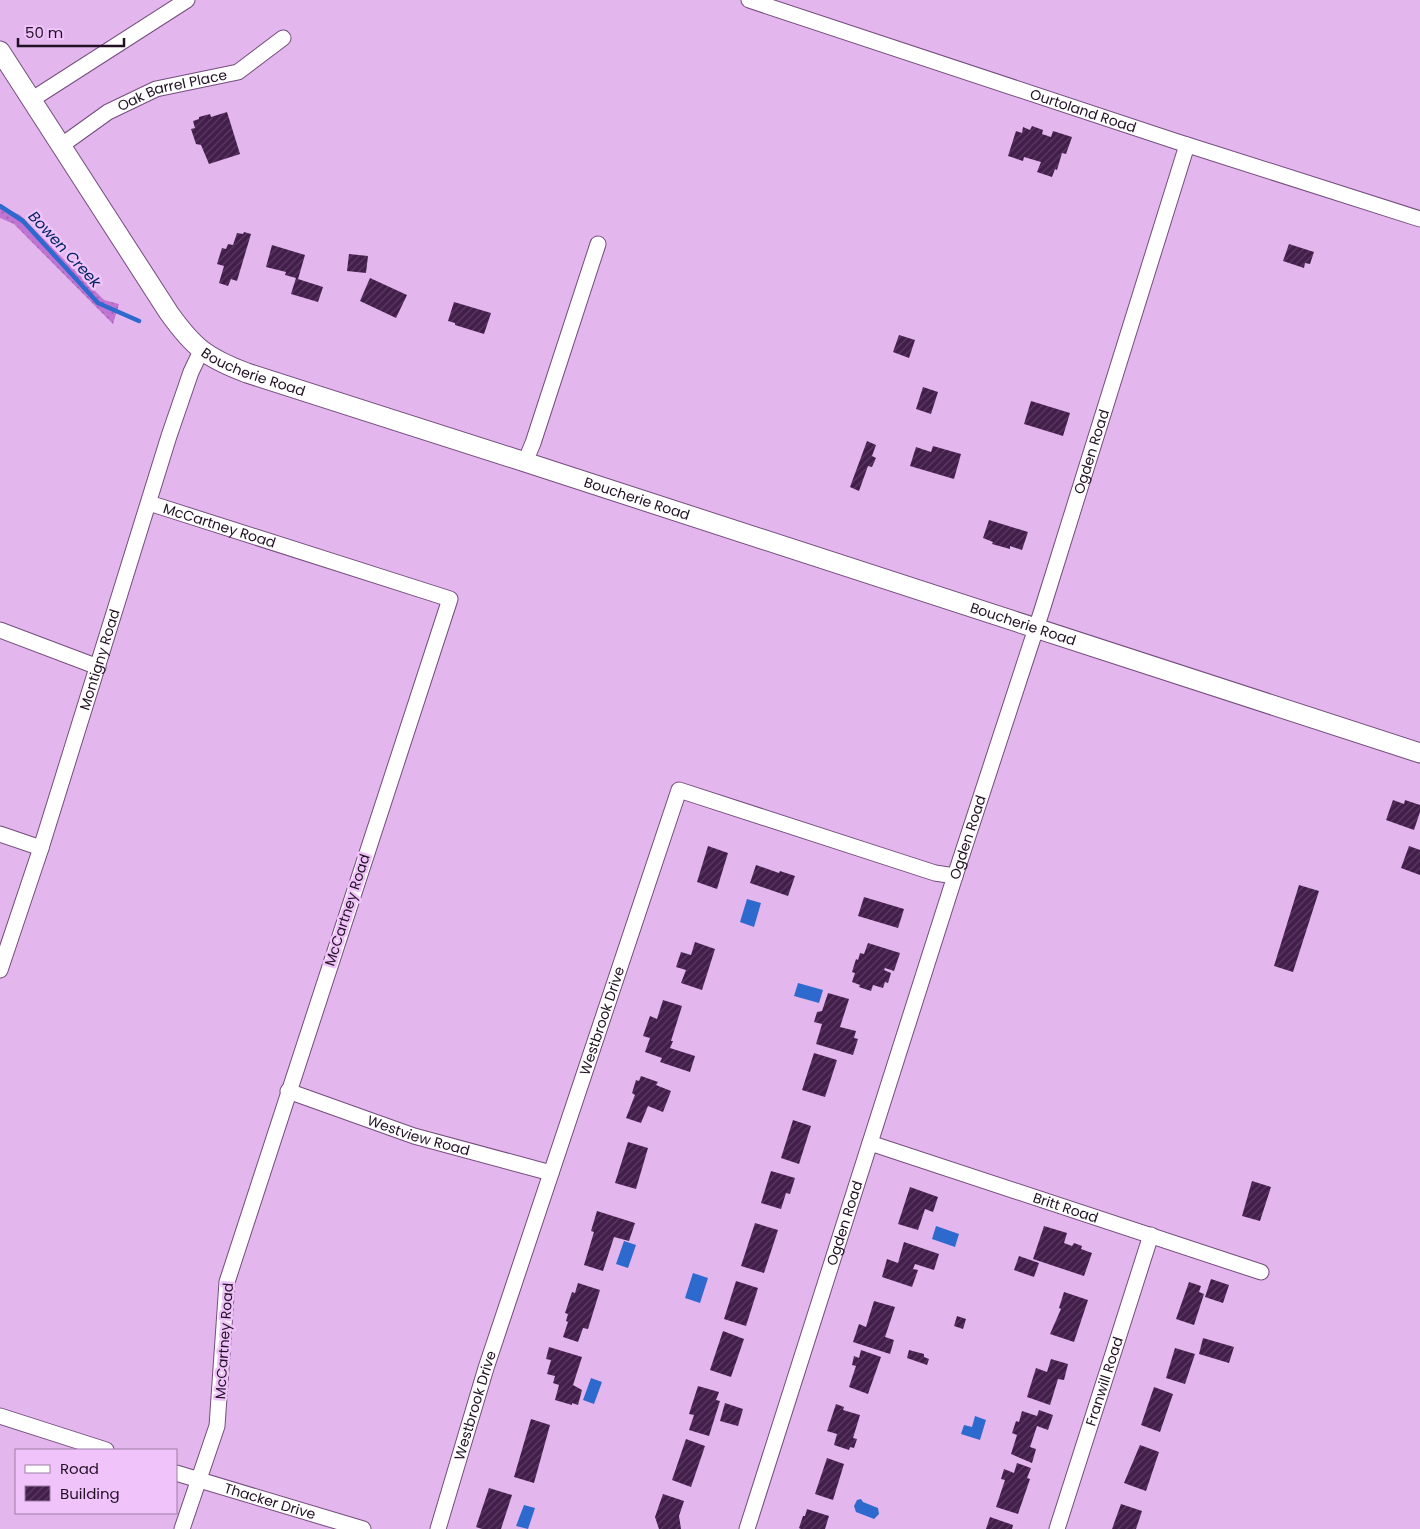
<svg xmlns="http://www.w3.org/2000/svg" width="1420" height="1529" font-family="Poppins,sans-serif">
<style>
.green{fill:url(#green-dots)}
.water{fill:#2e6ace}
.lines{fill:none;stroke-linecap:round;stroke-linejoin:round}
.stream{stroke:#2e6ace;stroke-width:4.5}
.building{fill:url(#building-hatch)}
.minor-casing{stroke:#744d7d;stroke-width:17}
.major-casing{stroke:#744d7d;stroke-width:21}
.minor{stroke:#fff;stroke-width:15}
.major{stroke:#fff;stroke-width:19}
.labels{text-anchor:middle;dominant-baseline:central;stroke-width:5;stroke-linejoin:round;paint-order:stroke}
.street-label{font-size:14px;fill:#221125;stroke:#f0c3fa}
.water-label{font-size:15px;font-style:italic;fill:#002463;stroke:#f0c3fa}
</style>
<defs>
<pattern id="green-dots" width="8" height="8" patternUnits="userSpaceOnUse" patternTransform="scale(1.25)"><rect width="8" height="8" fill="#c274d3"/><path d="M2 2h.1M6 6h.1" fill="none" stroke="#9d5eab" stroke-width="1.8" stroke-linecap="round"/></pattern>
<pattern id="building-hatch" width="6" height="6" patternUnits="userSpaceOnUse" patternTransform="scale(1.25)"><rect width="6" height="6" fill="#431e4b"/><path d="M-1 1l2-2M0 6l6-6M5 7l2-2" fill="none" stroke="#5b3d62"/></pattern>
</defs>
<rect width="100%" height="100%" fill="#e3b6ed"/>
<path class="green" d="M0,206L20,215L104,300L119,304L113,324L14,224L0,218Z"/>
<path class="water" d="M747,899L761,903L754,927L740,922Z
M798,983L823,990L819,1003L794,996Z
M936,1226L959,1234L955,1247L932,1239Z
M624,1241L636,1245L628,1268L616,1264Z
M693,1273L708,1278L700,1303L685,1298Z
M591,1378L602,1382L594,1404L583,1400Z
M975,1416L986,1420L980,1440L961,1434L964,1425L972,1427Z
M861,1499L863,1502L878,1508L879,1514L874,1519L856,1512L854,1506L857,1500Z
M524,1505L535,1508L528,1529L516,1526Z"/>
<g class="lines">
<path class="stream" d="M0,206L23,221L98,303L139,321"/>
</g>
<path class="building" d="M227,112L240,154L209,164L201,145L196,144L191,129L195,128L193,121L199,119V117L210,114L211,117Z
M1032,126L1043,130L1042,134L1051,137L1053,131L1072,137L1066,154L1062,153L1057,170L1055,169L1052,177L1037,172L1041,162L1024,157L1023,161L1008,156L1016,131L1022,133L1023,127L1030,130Z
M244,232L251,234L237,281L231,279L228,286L219,283L224,266L217,264L222,248L226,249L228,244L233,245L237,233L243,234Z
M1289,244L1314,252L1310,264L1305,263L1304,268L1283,261Z
M272,245L305,255L298,279L323,287L318,302L291,294L296,278L285,275L286,272L266,267Z
M349,254L368,256L366,273L347,271Z
M370,278L407,295L396,318L360,301Z
M454,302L491,313L484,334L455,325V323L448,321Z
M899,335L915,340L909,358L893,352Z
M923,387L938,392L931,414L916,409Z
M1031,401L1070,413L1063,436L1024,424Z
M867,441L876,445L872,456L876,458L872,467L868,466L859,491L850,487Z
M933,446L961,454L954,479L910,466L916,447L931,452Z
M989,520L1028,532L1022,550L1010,546V549L992,544L993,542L983,538Z
M1393,800L1404,804L1405,800L1420,805V812L1414,830L1386,820Z
M708,846L728,853L717,889L697,882Z
M1409,846L1420,850V875L1401,868Z
M756,865L779,873L780,871L795,876L788,896L750,883Z
M1299,885L1319,891L1293,972L1274,966Z
M864,897L904,909L898,928L858,916Z
M695,942L715,949L702,990L681,983L686,970L676,967L681,952L691,955Z
M868,943L900,953L894,971L885,968L884,970L891,973L888,983L885,982L883,988L873,985L871,991L859,987L860,985L852,982L855,973L852,972L856,959L858,960L860,953L864,954Z
M828,993L849,999L840,1027L856,1031L854,1038L858,1039L853,1055L816,1044L822,1024L814,1022L817,1012L822,1011Z
M663,1000L682,1006L671,1041H673L670,1048L695,1056L690,1072L660,1062L662,1058L645,1052L650,1038L643,1036L650,1016L657,1019Z
M814,1053L837,1060L825,1097L802,1090Z
M641,1076L658,1082L656,1085L671,1091L663,1112L648,1106L641,1123L626,1118L635,1095L632,1093L636,1080L639,1081Z
M793,1120L811,1126L799,1164L781,1158Z
M628,1142L648,1148L636,1189L615,1183Z
M771,1171L795,1178L790,1194L786,1193L781,1209L761,1203Z
M1252,1181L1271,1187L1260,1221L1242,1216Z
M910,1187L938,1197L933,1212L925,1209L918,1230L898,1224Z
M597,1211L635,1223L629,1241L614,1237L603,1271L584,1265L594,1232L591,1231Z
M755,1223L778,1230L764,1273L741,1266Z
M1044,1226L1067,1233L1064,1243L1072,1246L1074,1243L1082,1246L1081,1249L1092,1253L1084,1276L1033,1259Z
M904,1242L939,1254L934,1270L915,1264L913,1269L918,1270L912,1287L882,1277L887,1259L898,1263Z
M1019,1256L1039,1263L1034,1277L1014,1270Z
M1211,1279L1229,1285L1223,1303L1205,1297Z
M736,1281L758,1288L746,1326L724,1319Z
M1189,1282L1201,1286L1199,1292L1204,1294L1194,1325L1176,1319Z
M578,1283L600,1290L588,1329L583,1328L578,1342L563,1337L568,1322L566,1321L568,1314L565,1313L572,1292L575,1293Z
M1064,1292L1088,1300L1074,1342L1050,1334L1061,1309L1059,1308Z
M874,1301L895,1307L885,1337L894,1340L890,1354L853,1342L859,1324L866,1327Z
M957,1316L966,1319L963,1329L954,1326Z
M723,1331L744,1339L731,1377L710,1370Z
M1203,1338L1234,1347L1229,1363L1199,1354Z
M549,1347L582,1357L573,1385L582,1390L578,1405L572,1403V1405L555,1400L559,1385L553,1383L555,1376L547,1374L551,1360L546,1359Z
M1175,1348L1195,1354L1185,1384L1166,1378Z
M861,1350L881,1357L868,1394L849,1387L856,1366L852,1365L854,1356L859,1358Z
M909,1350L924,1354V1357L929,1359L927,1365L907,1358Z
M1051,1359L1068,1364L1064,1380L1058,1379L1050,1405L1027,1397L1036,1368L1047,1372Z
M698,1386L719,1392L716,1400L720,1401L709,1436L689,1430L694,1415L689,1414Z
M1154,1387L1173,1394L1160,1432L1141,1425Z
M725,1403L743,1409L738,1426L720,1421Z
M836,1404L844,1407L843,1410L860,1415L853,1438L857,1439L854,1448L850,1447L849,1450L834,1445L837,1434L827,1431Z
M1039,1410L1053,1415L1048,1430L1037,1426L1030,1447L1036,1449L1032,1463L1011,1454L1017,1435L1012,1433L1016,1421L1019,1422L1022,1411L1037,1416Z
M531,1419L550,1425L534,1483L514,1477Z
M686,1439L705,1446L691,1487L672,1480Z
M1140,1445L1159,1452L1146,1491L1124,1483Z
M827,1458L844,1464L833,1500L815,1494Z
M1017,1463L1031,1468L1027,1478L1030,1479L1018,1514L996,1507L1005,1480L1001,1479L1004,1469L1014,1473Z
M489,1488L512,1495L501,1529H482L476,1527Z
M663,1494L684,1501L679,1516L681,1529H659L655,1517Z
M1121,1504L1142,1511L1136,1529H1112Z
M807,1509L829,1516L825,1529H801L799,1528L803,1516H805Z
M990,1517L1013,1525L1012,1529H986Z"/>
<g class="lines">
<g class="minor-casing">
<g id="minor">
<path id="s1" d="M749,0L1175,141L1420,219"/>
<path d="M31,100L187,0"/>
<path id="s2" d="M62,145L108,112L156,89L238,72L283,38"/>
<path d="M525,462L533,443L598,244"/>
<path id="s3" d="M149,503L450,599L227,1282L217,1426L182,1529"/>
<path d="M0,630L98,667"/>
<path d="M0,834L41,848"/>
<path id="s4" d="M0,970L41,848L169,436L191,372L201,351"/>
<path id="s5" d="M288,1091L414,1136L551,1173"/>
<path id="s6" d="M870,1143L1261,1272"/>
<path d="M0,1416L106,1450"/>
<path id="s7" d="M176,1473L363,1529"/>
<path id="s8" d="M438,1529L486,1368L679,790L935,873L955,876"/>
<path id="s9" d="M747,1529L955,876L1042,610L1187,145"/>
<path id="s10" d="M1057,1529L1151,1235"/>
</g>
</g>
<g class="major-casing">
<g id="major">
<path id="s11" d="M0,51L169,313C194,348 207,358 247,373L525,462L1420,753"/>
</g>
</g>
<use href="#minor" class="minor"/>
<use href="#major" class="major"/>
</g>
<g class="labels">
<g class="street-label">
<text stroke="none"><textPath href="#s2" startOffset="125">Oak Barrel Place</textPath></text>
<text stroke="none"><textPath href="#s1" startOffset="352">Ourtoland Road</textPath></text>
<text stroke="none"><textPath href="#s11" startOffset="418">Boucherie Road</textPath></text>
<text stroke="none"><textPath href="#s9" startOffset="1131">Ogden Road</textPath></text>
<text stroke="none"><textPath href="#s11" startOffset="822">Boucherie Road</textPath></text>
<text stroke="none"><textPath href="#s3" startOffset="74">McCartney Road</textPath></text>
<text stroke="none"><textPath href="#s11" startOffset="1228">Boucherie Road</textPath></text>
<text stroke="none"><textPath href="#s4" startOffset="326">Montigny Road</textPath></text>
<text stroke="none"><textPath href="#s9" startOffset="726">Ogden Road</textPath></text>
<text transform="translate(347 910) rotate(-72)">McCartney Road</text>
<text stroke="none"><textPath href="#s8" startOffset="534">Westbrook Drive</textPath></text>
<text stroke="none"><textPath href="#s5" startOffset="138">Westview Road</textPath></text>
<text stroke="none"><textPath href="#s6" startOffset="206">Britt Road</textPath></text>
<text stroke="none"><textPath href="#s9" startOffset="321">Ogden Road</textPath></text>
<text transform="translate(224 1341) rotate(-86)">McCartney Road</text>
<text stroke="none"><textPath href="#s10" startOffset="155">Franwill Road</textPath></text>
<text stroke="none"><textPath href="#s8" startOffset="129">Westbrook Drive</textPath></text>
<text stroke="none"><textPath href="#s7" startOffset="98">Thacker Drive</textPath></text>
</g>
<g class="water-label">
<text transform="translate(65 249) rotate(47)">Bowen Creek</text>
</g>
</g>
<rect x="15" y="1449" width="162" height="65" fill="#f0c3fa" stroke="#9e7ca5"/>
<rect x="25" y="1465" width="25" height="8" fill="#ffffff" stroke="#9e7ca5"/>
<text x="60" y="1474" font-size="15" fill="#221125">Road</text>
<rect x="25" y="1486" width="25" height="15" fill="url(#building-hatch)" stroke="#9e7ca5"/>
<text x="60" y="1499" font-size="15" fill="#221125">Building</text>
<path d="M18 38v8h106v-8" fill="none" stroke="#221125" stroke-width="2.5"/>
<text x="25" y="38" font-size="15" fill="#221125" stroke="#f0c3fa" stroke-width="4" paint-order="stroke">50 m</text>
</svg>
